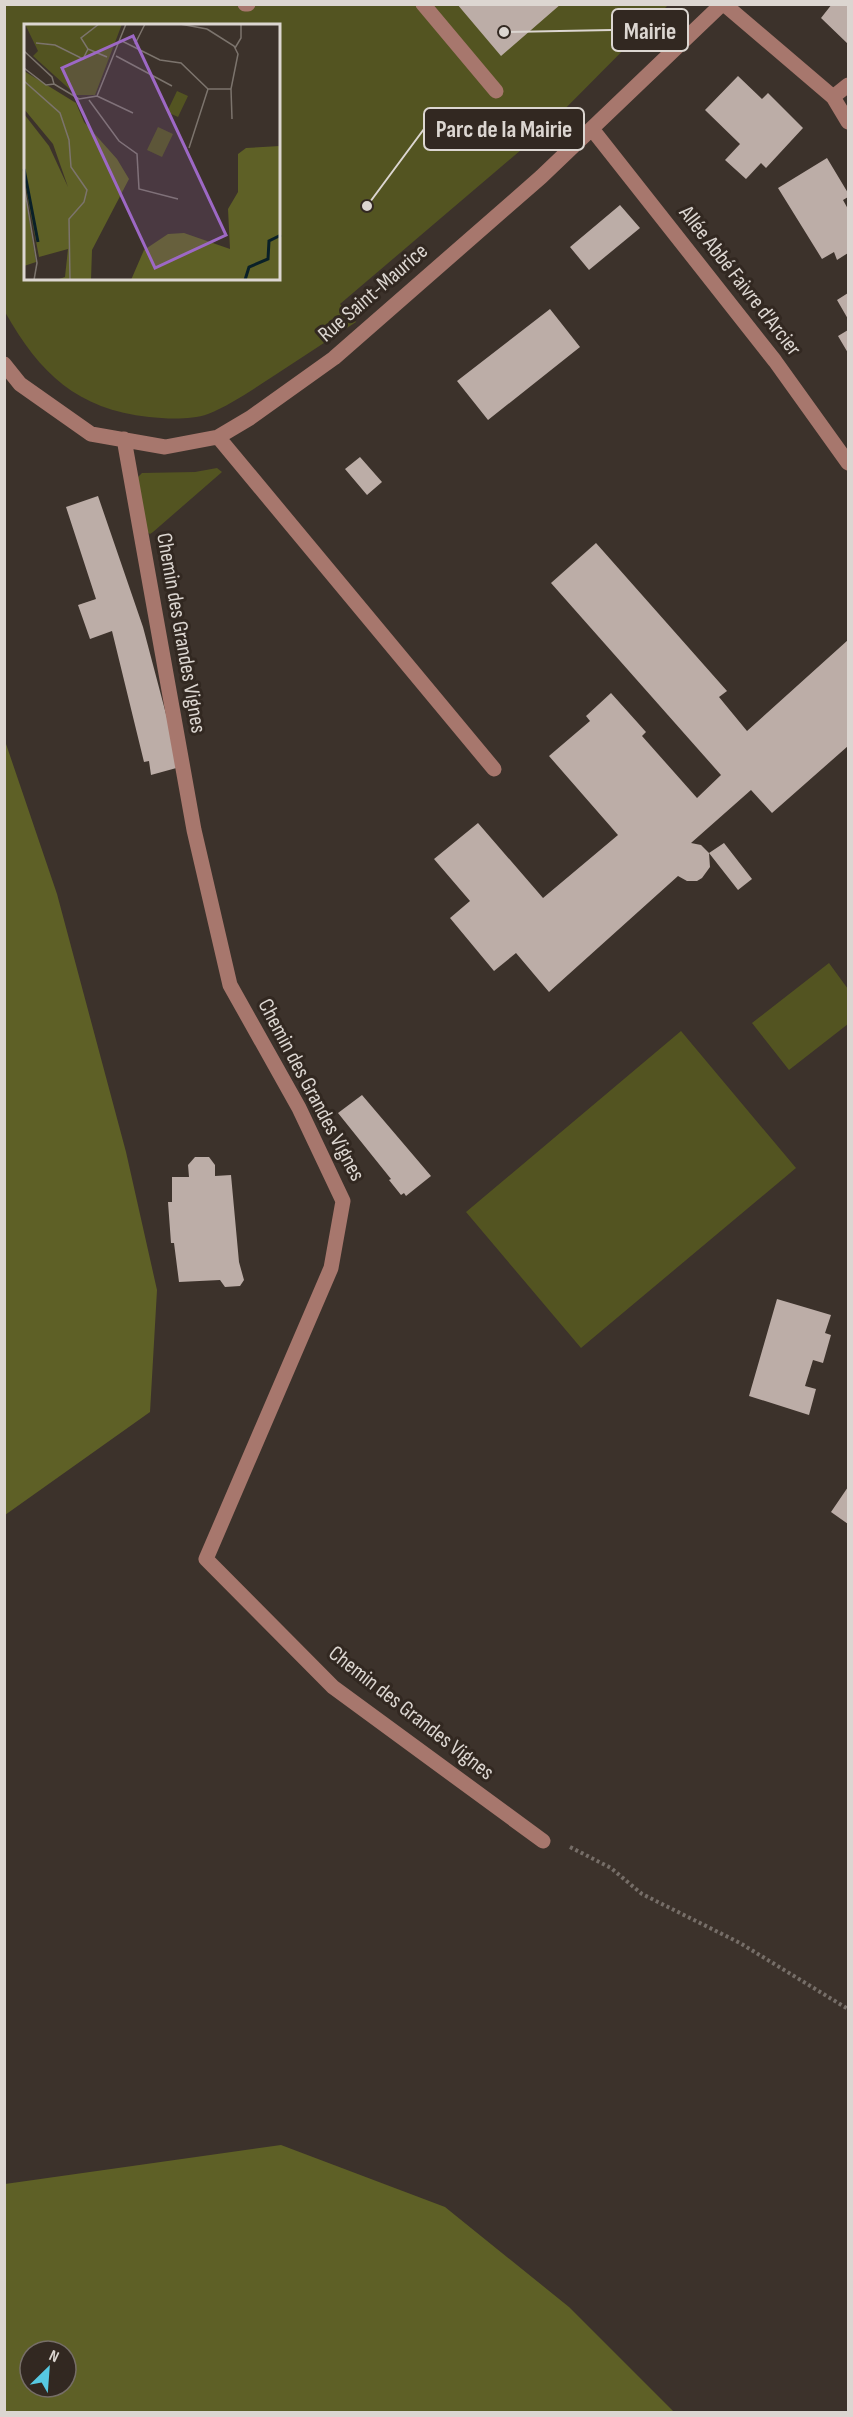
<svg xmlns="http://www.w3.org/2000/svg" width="853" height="2417" font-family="'Sofia Sans Condensed',sans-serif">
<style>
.green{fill:#535421;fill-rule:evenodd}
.forest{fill:#5e6026;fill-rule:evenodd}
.building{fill:#bcada7}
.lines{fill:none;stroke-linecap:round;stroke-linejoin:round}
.path{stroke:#766e68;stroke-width:4;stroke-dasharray:3 3;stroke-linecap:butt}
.minor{stroke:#a7776d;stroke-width:15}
.labels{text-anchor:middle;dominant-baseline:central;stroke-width:6;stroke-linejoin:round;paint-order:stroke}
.street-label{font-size:22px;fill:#dcd6d1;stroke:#322821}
.inset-river{fill:none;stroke:#0a2028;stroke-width:3}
.inset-road{fill:none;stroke:#7c746d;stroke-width:1.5}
.view{fill:#9d68c5;fill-opacity:0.15;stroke:#9d68c5;stroke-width:3}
.inset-edge{fill:none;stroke:#dcd6d1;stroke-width:3}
.leader{fill:none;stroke:#dcd6d1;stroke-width:2}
.callout-dot{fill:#dcd6d1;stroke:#322821;stroke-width:2}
.callout{fill:#322821;stroke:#dcd6d1;stroke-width:2}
.callout-label{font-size:24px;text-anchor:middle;font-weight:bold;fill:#dcd6d1}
</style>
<rect width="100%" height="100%" fill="#3c322b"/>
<path class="green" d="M4,5H668L541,133L340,304L356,322C328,340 300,359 272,377C252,390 230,405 208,414C191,420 167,419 149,417C77,409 40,374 5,312ZM26,26H279V279H26Z
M217,468L222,472L153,532L150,534L146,531L137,478L142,473L195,472Z
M829,963L848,989V1024L789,1070L752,1023Z
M681,1031L796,1168L581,1348L466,1212Z"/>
<path class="forest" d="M5,741L57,894L126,1152L157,1290L150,1412L5,1515Z
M281,2145L445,2207L569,2307L674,2412H5V2184ZM30,2351H66V2387H30Z"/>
<path class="building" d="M457,4H561L501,56Z
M832,4H848V44L821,18Z
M738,76L762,99L768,93L803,128L766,168L761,163L746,179L725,160L740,144L705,110Z
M827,158L848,193V197L843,200L848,209V253L837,260L834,252L822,259L778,188Z
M620,205L640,228L589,270L570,247Z
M848,293V319L837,300Z
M550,309L580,347L488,420L457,381Z
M848,330V353L838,336Z
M360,457L382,482L367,495L345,469Z
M98,496L143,627L180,767L151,775L149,761L144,762L112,631L90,639L78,605L96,599L66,507Z
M596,543L727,691L719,697L747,731L848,640V746L772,813L751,790L691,843L701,845L709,853L710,867L702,878L697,881H687L678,876L549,992L516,953L494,971L450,918L470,901L434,859L478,823L543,898L618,835L549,756L590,721L586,716L611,693L646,732L642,736L697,798L721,775L551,583Z
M724,843L752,879L738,890L709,853Z
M362,1095L431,1176L406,1196L404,1193L401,1195L389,1180L391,1179L338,1113Z
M195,1157H209L215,1165V1176L231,1175L239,1262L244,1280L240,1286L225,1287L220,1280L179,1282L174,1243H171L168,1202H172V1177H189L188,1165Z
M777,1299L831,1315L825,1333L831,1335L823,1363L813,1360L805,1386L816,1389L809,1415L749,1396Z
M848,1487V1524L831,1512Z"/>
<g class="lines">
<path class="path" d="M570,1847L611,1868L642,1894L740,1943L848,2009"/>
<path class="minor" d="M245,4H248
M423,4L496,91
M724,4L833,97L848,122
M833,97L848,85
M592,129L775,361L848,463
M4,364L20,384L91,434L165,447L218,437L250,418L334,358L541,177L722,4
M218,437L494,769
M124,439L194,830L230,985L299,1108L343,1201L331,1268L206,1559L333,1687L543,1841"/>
</g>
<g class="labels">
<g class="street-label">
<text transform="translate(740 281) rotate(52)">Allée Abbé Faivre d'Arcier</text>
<text transform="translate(373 293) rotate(-41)">Rue Saint-Maurice</text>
<text transform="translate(181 633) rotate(80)">Chemin des Grandes Vignes</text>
<text transform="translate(311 1090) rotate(62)">Chemin des Grandes Vignes</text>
<text transform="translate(411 1713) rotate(38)">Chemin des Grandes Vignes</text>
</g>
</g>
<g transform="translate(24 24)">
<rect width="256" height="256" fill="#3c322b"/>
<path d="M1,0H98L71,71H52L9,32L14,27ZM153,67L164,72L154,93L143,88ZM134,103L149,110L138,133L123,126Z" fill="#535421"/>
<path d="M0,47L52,79L60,98L93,135L105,155L68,226L67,256H32L41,253L44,225L15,233L0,154V90L25,122L44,163L29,120L0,85ZM256,122V256H107L120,226L144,210L160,209L206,225L204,185L214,168V130L222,124ZM0,164L12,238L0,242Z" fill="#5e6026"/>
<path class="inset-river" d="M0,145L14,218M221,256L225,243L244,235L245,217L257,211"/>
<path class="inset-road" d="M156,0L183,5M98,17L136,36L157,39L184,65H207L214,30L210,22L183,5M12,19L31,21L59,35L64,25L57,14L75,0M111,20L121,0M211,24L217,14V0M64,25L83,33M0,27L28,53L30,60L22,61L0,44M92,32L148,62M0,57L36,89L45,116L47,143L63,166L60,178L45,195L46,256M30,60L55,75L73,72L102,0M207,65L208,95M73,72L109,89M65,76L95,117L113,130L115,165L154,175M165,124L184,65M0,161L13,239L10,256"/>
<path class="view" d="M109,12L202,211L131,244L38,44Z"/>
<rect width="256" height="256" class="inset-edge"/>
</g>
<path class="leader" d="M504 32L612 30M367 206L424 129"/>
<g class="callout-dot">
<circle cx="504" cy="32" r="6"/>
<circle cx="367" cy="206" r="6"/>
</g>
<g class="callout">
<rect x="612" y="9" width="76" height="42" rx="6"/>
<rect x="424" y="108" width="160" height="42" rx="6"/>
</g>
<g class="callout-label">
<text x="650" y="39">Mairie</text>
<text x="504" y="137">Parc de la Mairie</text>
</g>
<rect width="853" height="2417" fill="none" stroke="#dcd6d1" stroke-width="12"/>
<g transform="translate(48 2369) rotate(25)"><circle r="28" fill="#322821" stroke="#766e67" stroke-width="1.5"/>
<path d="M0-4.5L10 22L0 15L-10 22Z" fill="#57c9e2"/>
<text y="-9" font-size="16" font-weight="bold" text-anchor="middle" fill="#dcd6d1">N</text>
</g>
</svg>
